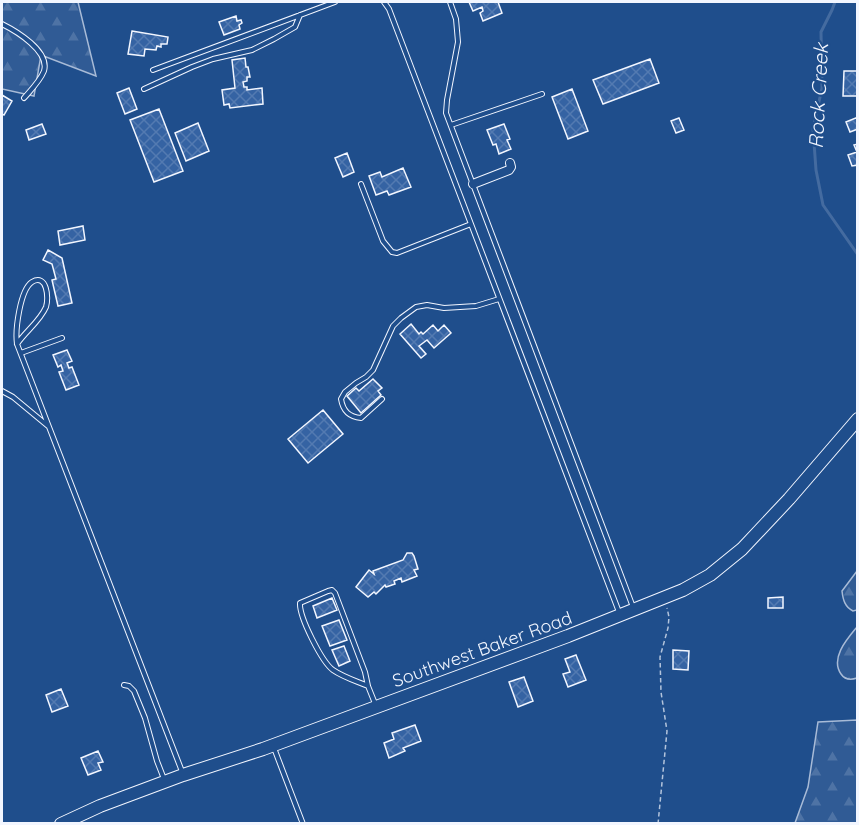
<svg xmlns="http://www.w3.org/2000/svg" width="859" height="825" font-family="Quicksand,sans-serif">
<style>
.forest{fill:url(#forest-firs);stroke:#a8bbd7;stroke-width:1.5}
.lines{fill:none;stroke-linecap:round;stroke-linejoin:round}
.stream{stroke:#446ba0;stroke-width:3}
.building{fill:url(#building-cross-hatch);stroke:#f2f6ff;stroke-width:1.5}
.service-casing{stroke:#f2f6ff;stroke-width:6}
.minor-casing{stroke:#f2f6ff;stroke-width:10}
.secondary-casing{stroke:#f2f6ff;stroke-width:14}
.path{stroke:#b3c4dc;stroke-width:1.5;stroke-dasharray:4.5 3;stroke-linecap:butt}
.service{stroke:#1f4e8c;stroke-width:4}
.minor{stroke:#1f4e8c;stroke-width:8}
.secondary{stroke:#1f4e8c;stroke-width:12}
.labels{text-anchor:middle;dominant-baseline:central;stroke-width:4.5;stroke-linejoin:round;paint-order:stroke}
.street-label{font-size:18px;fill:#f2f6ff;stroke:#1f4e8c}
.water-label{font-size:20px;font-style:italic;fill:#f2f6ff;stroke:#1f4e8c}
</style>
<defs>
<pattern id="forest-firs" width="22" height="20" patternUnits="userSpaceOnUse" patternTransform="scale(1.5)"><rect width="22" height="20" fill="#305b95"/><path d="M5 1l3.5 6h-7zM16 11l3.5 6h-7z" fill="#4e73a5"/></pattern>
<pattern id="building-cross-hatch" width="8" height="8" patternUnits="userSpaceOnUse" patternTransform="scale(1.5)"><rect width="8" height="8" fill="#3563a3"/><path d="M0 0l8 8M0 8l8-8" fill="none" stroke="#537ab1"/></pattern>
</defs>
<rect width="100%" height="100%" fill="#1f4e8c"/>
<path class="forest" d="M2,2H78L96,76L41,55L34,96L2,89Z
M857,571V610L853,611C845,607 843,600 842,591Z
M857,627V678C851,680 845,680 841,674C830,658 847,639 857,627Z
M857,720V823H795L808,787L818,722Z"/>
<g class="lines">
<path class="stream" d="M835,2L832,10L821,32L822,88L813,129L816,170L823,205L858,255"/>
</g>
<path class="building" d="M469,2H498L502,13L483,21L480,13L483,11L482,7L473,11Z
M236,16L237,21L241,20L242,23L239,25L240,29L224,35L219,22Z
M132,31L168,37L167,44H161V47L157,46L156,50L145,49L144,56L128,54Z
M245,58L246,67H248L250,77H247V81L243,82L244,87H247V90L262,88L263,104L230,108L229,104L224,105L222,90L235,88L232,60Z
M650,59L659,83L603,104L593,80Z
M844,71H858V96H843Z
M129,88L137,109L125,114L117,93Z
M572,89L588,131L568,139L552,97Z
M2,95L12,101L4,115L2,114Z
M159,109L183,171L154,182L130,120Z
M858,117V129L850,132L846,122Z
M679,118L684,130L676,133L671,121Z
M198,123L209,151L186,161L175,133Z
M42,124L46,134L29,140L26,130Z
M504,124L510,139L507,140L511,149L499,154L496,144L493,145L487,130Z
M858,144V165L852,166L848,155L857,152L854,145Z
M347,153L354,172L343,177L335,158Z
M403,168L411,187L389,195L387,191L376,195L369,176L380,172L382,177Z
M83,226L85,240L60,245L58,231Z
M48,250L62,258L72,303L58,306L52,280L56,279L52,264L43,260Z
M411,324L419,334L421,332L423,334L433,325L438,331L444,325L451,333L434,348L427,340L419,346L426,354L421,358L400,334Z
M67,350L72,361L67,363L69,368L72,367L79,385L66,390L59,372L63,371L61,365L58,367L53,355Z
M373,379L382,388L378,391L381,395L361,413L347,396L356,388L359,391Z
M323,410L343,434L308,463L288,439Z
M407,553H412L414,556L418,569L414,570L417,576L402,582L401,578L394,581L395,584L386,587L385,585L376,594L374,592L368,597L356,587L369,570L374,574L373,571L403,560Z
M783,597V608H768V598Z
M332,598L337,610L317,618L313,606Z
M339,620L347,640L330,646L322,626Z
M344,646L350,661L339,666L332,650Z
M673,650L689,651L688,670L673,669Z
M576,655L586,680L568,687L563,674L570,672L565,659Z
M524,677L533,701L518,707L509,682Z
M61,689L68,706L52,712L46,695Z
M415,725L421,741L403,748L405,751L389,758L384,743L394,739L392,733Z
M98,751L103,762L98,763L101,770L88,775L81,758Z"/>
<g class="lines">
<g class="service-casing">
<path id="service" d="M384,2L389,9L619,612
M450,2L456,19L458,42L447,100L446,113L633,607
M2,24C16,31 50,51 44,71C40,81 31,90 24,98
M153,70L335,2
M144,89L192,67L213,59L252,50L274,39L295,27L300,15
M451,125L542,94
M361,184L383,241L392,252L397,253L471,224
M17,344C26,331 40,321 46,307C49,298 47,273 32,282C20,290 15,330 17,344L183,774
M21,353L62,338
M2,391L13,397L48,426
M382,399L361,418C349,417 343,411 341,399L345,392L356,383L366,377L373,370L393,326L401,318L416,307L427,305L444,308L476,306L499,299
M124,685L129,686L134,691L145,718L157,761L164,779
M368,686C356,681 343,677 333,670C322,662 299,617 300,603L328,591L332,590L335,593L365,672L368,686L376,706
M274,748L303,824"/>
</g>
<g class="minor-casing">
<path id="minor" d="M473,184L509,170L511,167L510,163"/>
</g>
<g class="secondary-casing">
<path id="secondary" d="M61,824L100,806L183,775L263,749L568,636L683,590L710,575L742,549L789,499L858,419"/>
</g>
<path class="path" d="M658,824L667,731L661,692L660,657L668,628L669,617L667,608"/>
<use href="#service" class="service"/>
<use href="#minor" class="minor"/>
<use href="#secondary" class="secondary"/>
</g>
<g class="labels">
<g class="street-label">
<text transform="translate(482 649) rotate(-20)">Southwest Baker Road</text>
</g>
<g class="water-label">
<text transform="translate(818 96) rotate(-87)">Rock Creek</text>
</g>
</g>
<rect width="859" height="825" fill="none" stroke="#f2f6ff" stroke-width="6"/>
</svg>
